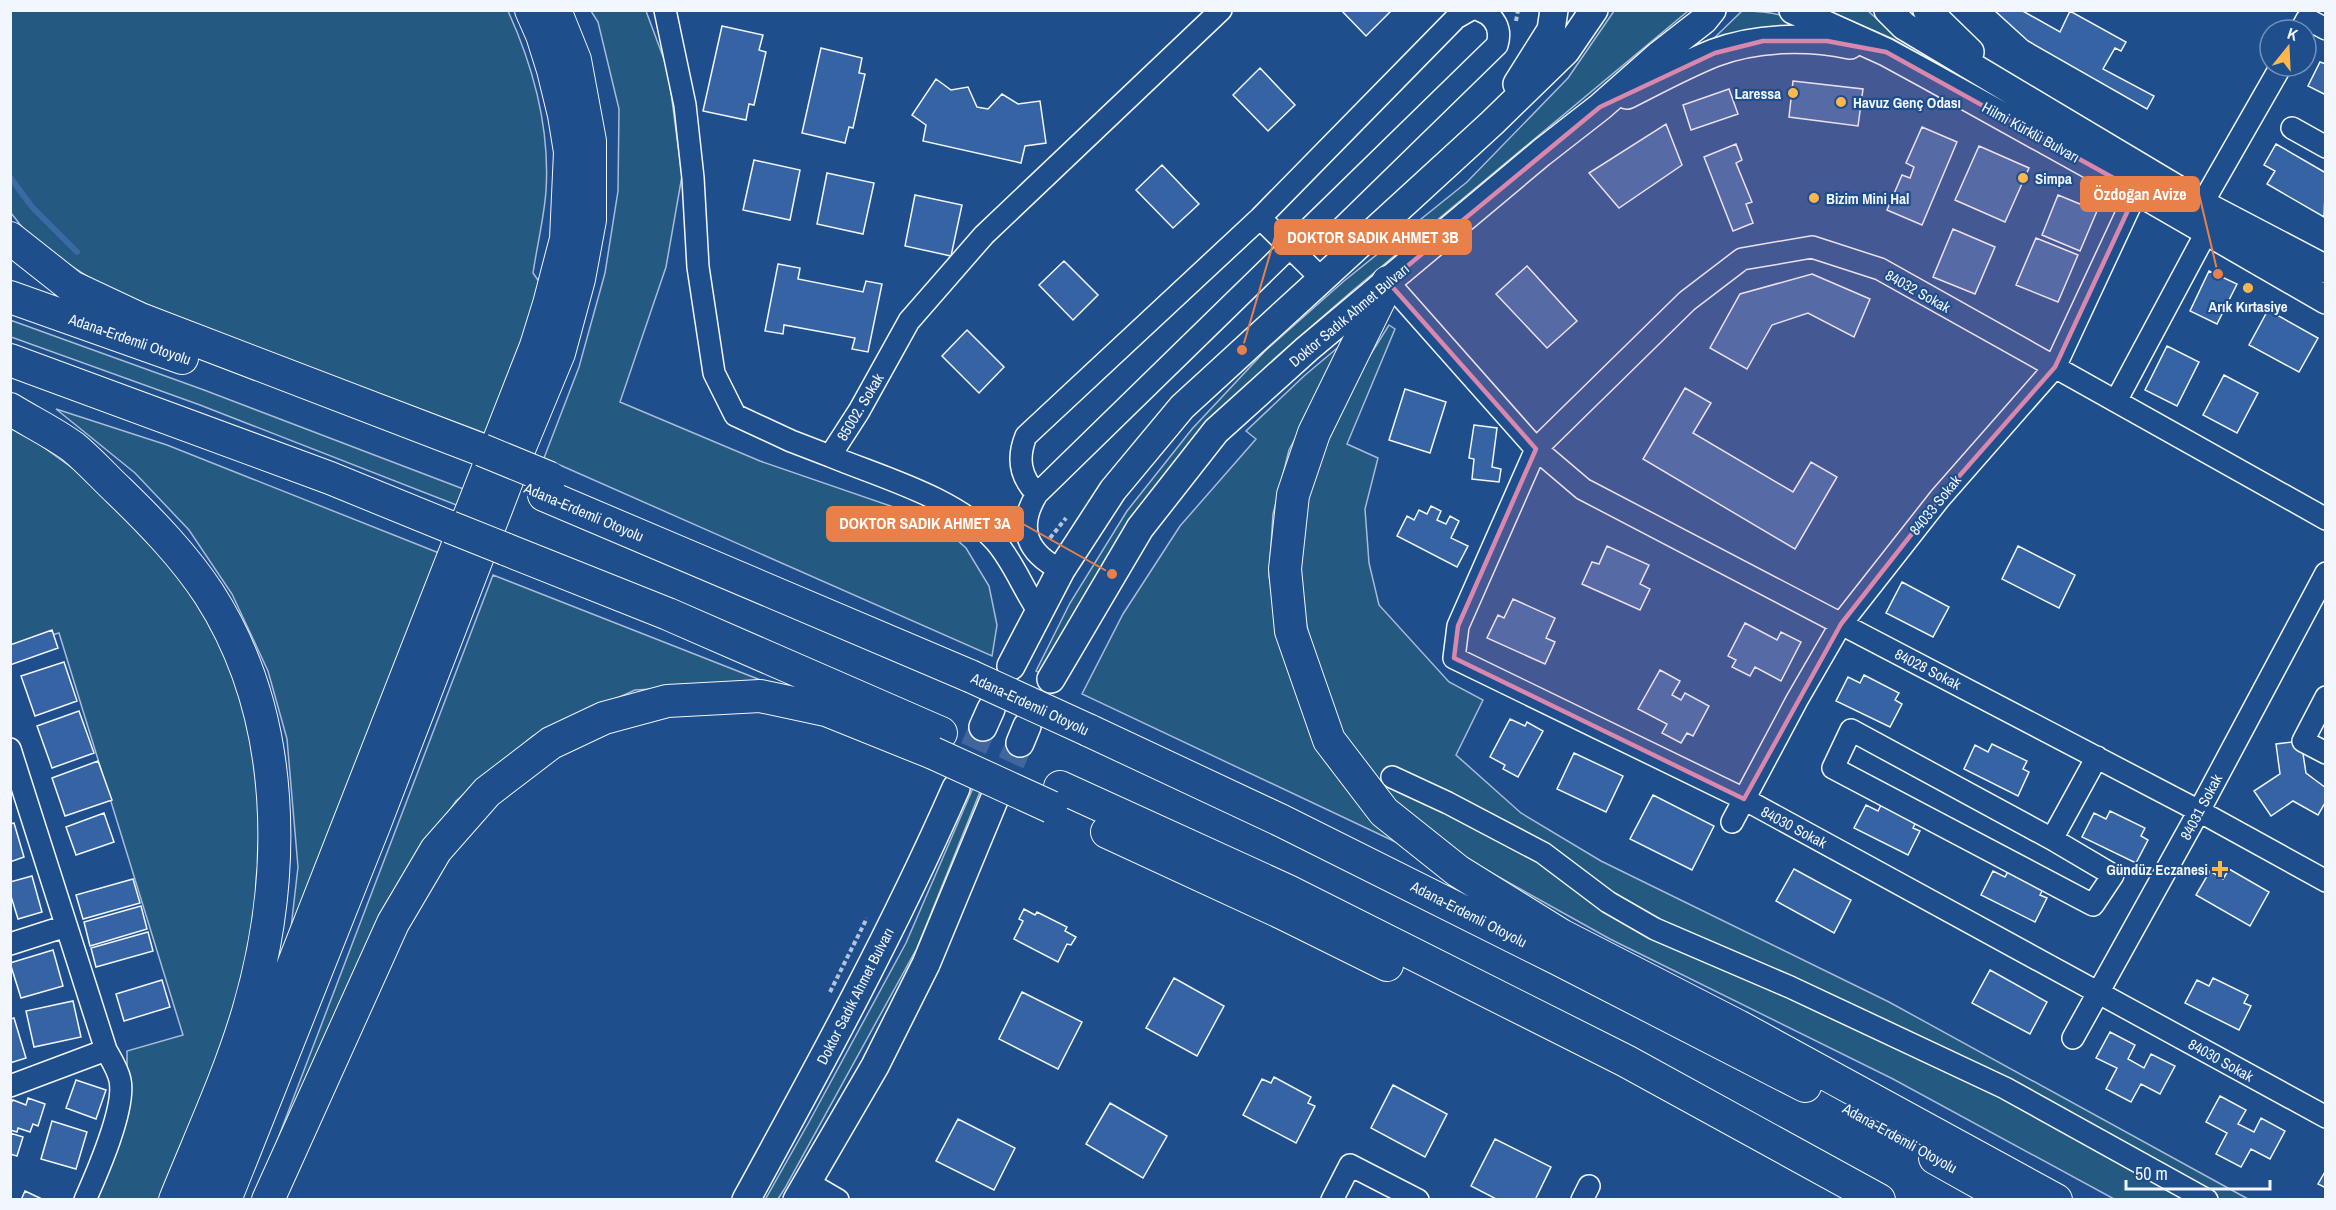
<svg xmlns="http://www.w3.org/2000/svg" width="2336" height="1210" font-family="'Archivo Narrow',sans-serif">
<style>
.green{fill:#245a82;stroke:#a8bbd7;stroke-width:1.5}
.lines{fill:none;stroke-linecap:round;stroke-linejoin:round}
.stream{stroke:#3b69a3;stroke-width:6}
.building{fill:#3563a3;stroke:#f2f6ff;stroke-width:1.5}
.major-tunnel{stroke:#3f679d;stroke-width:27;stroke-dasharray:27 14;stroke-linecap:butt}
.minor-casing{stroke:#f2f6ff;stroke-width:24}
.major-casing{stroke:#f2f6ff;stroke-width:30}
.highway-casing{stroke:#f2f6ff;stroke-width:34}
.path{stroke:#b3c4dc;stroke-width:4;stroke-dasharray:4.5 3;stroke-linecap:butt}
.minor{stroke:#1f4e8c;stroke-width:21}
.major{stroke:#1f4e8c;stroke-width:27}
.highway{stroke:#1f4e8c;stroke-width:32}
.highway-bridge-casing{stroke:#f2f6ff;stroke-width:34;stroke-linecap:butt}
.highway-bridge{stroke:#1f4e8c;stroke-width:32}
.marked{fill:#da87ad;fill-opacity:0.2;stroke:#da87ad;stroke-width:4.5;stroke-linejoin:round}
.poi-dot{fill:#ffb74d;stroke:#1f4e8c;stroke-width:2}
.labels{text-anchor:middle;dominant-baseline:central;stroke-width:4.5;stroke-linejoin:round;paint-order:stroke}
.poi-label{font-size:15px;font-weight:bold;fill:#f2f6ff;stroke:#1f4e8c;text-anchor:start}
.street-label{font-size:15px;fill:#f2f6ff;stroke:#1f4e8c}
.leader{fill:none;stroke:#ea8049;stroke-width:2}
.callout-dot{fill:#ea8049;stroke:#1f4e8c;stroke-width:2}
.callout{fill:#ea8049;stroke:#ea8049;stroke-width:2}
.callout-label{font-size:16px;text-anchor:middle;font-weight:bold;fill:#fff}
</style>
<rect width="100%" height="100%" fill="#1f4e8c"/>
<path class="green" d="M10,11H508C533,66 550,129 546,191C544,218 537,246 533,273L540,283L523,345L487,434L196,325L99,284L33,241L11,213Z
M591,11H646L668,70L682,176L666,267L620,402L760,461L937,522L966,548L989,586L997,625L992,656L544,458L579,367L605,273L618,191L619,109L598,22Z
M1614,11H1688L1351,292L1274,359L1200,435L1047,677L1036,671L1070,603L1127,511L1192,429L1265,351L1344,281L1467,182L1568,78Z
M1742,11C1777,11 1787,16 1817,31L1711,41Z
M1829,11H1868L1895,35L2325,278V283L2131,178L1893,39Z
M10,320L204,390L466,490L459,506L200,405L11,337Z
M1389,325L1395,329L1347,444L1378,458L1365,509L1369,563L1379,605L1449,682L1483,700L1456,755L1521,813L1601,861L1889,1002L2248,1199H2114L1893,1079L1610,939L1463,857L1379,789L1344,743L1320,681L1304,614L1299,562L1307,503L1321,449L1347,392Z
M1348,339L1289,450L1273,514L1269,576L1284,657L1307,721L1340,781L1400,844L1082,694L1123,614L1180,526L1256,439L1246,431L1304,376Z
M56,409L167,445L439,553L288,954L298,867L287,739L268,671L232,594L189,530L135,473Z
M10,427L32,439L110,495L192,593L226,652L246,706L259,770L264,866L248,967L189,1144L163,1199H94L120,1143L127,1110V1051L183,1035L59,633L11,647Z
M493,575L781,688L747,684L635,690L533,736L456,801L388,901L269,1162Z
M973,788L980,792L917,948L785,1188L778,1199L765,1200L809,1122L906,943Z"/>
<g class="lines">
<path class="stream" d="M10,177L32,207L77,252"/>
</g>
<path class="building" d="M1341,10H1392L1366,36Z
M1994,10H2021L2060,32L2070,11L2126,42L2121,51L2115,48L2103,69L2154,96L2147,109L2028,41Z
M722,26L763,35L759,50L766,52L754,105L749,104L746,120L703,111Z
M821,48L862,58L859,73L865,74L853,128L849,127L845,143L802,133Z
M2320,62L2326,64V95L2308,86Z
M1260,68L1295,105L1268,131L1233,95Z
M936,79L951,90L968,87L977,107L988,109L1002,94L1018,104L1040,101L1046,143L1025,146L1021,163L923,141L926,125L912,115Z
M1793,81L1863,89L1858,126L1789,117Z
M1729,89L1738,114L1691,130L1683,105Z
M1666,124L1682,165L1619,208L1589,173Z
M1922,127L1957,142L1922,225L1887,210L1902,175L1910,178L1914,167L1906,163Z
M1736,144L1742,160L1736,163L1752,202L1746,204L1753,223L1733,231L1704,157Z
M2276,144L2326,173L2324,217L2267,184L2275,171L2264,165Z
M1979,146L2029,168L2005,222L1955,200Z
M754,160L800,170L790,220L743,210Z
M1162,165L1199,204L1173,228L1136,190Z
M827,173L874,183L863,234L817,224Z
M915,195L962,205L951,256L905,246Z
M2058,195L2097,211L2080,251L2042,235Z
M1953,229L1995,247L1975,294L1933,277Z
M2036,238L2078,255L2058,302L2016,285Z
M1064,261L1098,295L1073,320L1039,285Z
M778,264L800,268L798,279L863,292L866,281L882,284L868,352L852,349L855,338L784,325L783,334L765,331Z
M1527,266L1577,321L1547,348L1496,294Z
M2209,271L2237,284L2217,324L2190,311Z
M1812,274L1870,299L1854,337L1808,313L1772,325L1747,369L1710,348L1740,294Z
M2268,310L2318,338L2299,372L2249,345Z
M967,330L1004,367L979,393L942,356Z
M2167,346L2199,362L2177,406L2145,390Z
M2224,375L2258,393L2237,433L2203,415Z
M1685,388L1711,403L1693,433L1793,492L1811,462L1837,477L1795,549L1643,459Z
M1405,389L1446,402L1430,453L1389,440Z
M1474,425L1497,428L1492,467L1501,469L1499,482L1472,479L1474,459L1469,458Z
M1431,506L1441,511L1437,520L1446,524L1450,516L1459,521L1451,538L1468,546L1457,567L1397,536L1407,516L1414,520L1419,510L1427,514Z
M1607,546L1649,565L1640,584L1650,589L1640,610L1582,584L1592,562L1599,564Z
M2018,546L2075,575L2059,608L2002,579Z
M1902,582L1949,607L1933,637L1886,613Z
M1513,599L1555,618L1546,638L1555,642L1545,664L1487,638L1498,615L1504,618Z
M1745,623L1777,640L1781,632L1801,642L1781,681L1755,667L1750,676L1732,667L1736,660L1728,656Z
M52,630L58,648L10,665V645Z
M64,662L77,701L35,716L21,676Z
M1660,670L1680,681L1672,695L1681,700L1685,693L1709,706L1693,736L1687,733L1681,743L1662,733L1667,724L1638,709Z
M1864,675L1899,693L1895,700L1902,704L1890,727L1836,701L1848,677L1860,683Z
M79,711L94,753L52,768L37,726Z
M1510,719L1525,726L1527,722L1543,731L1518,777L1503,769L1505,765L1490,757Z
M2301,741L2306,773L2326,788V801L2318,815L2293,801L2271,816L2254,791L2280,774L2276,744Z
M1992,744L2027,761L2023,769L2029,772L2018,796L1964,769L1975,745L1988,752Z
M1574,753L1623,776L1606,812L1557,789Z
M98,761L112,800L65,816L52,778Z
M1653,795L1714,826L1692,870L1630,839Z
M1882,803L1917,820L1913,828L1920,831L1908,855L1854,828L1866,805L1878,811Z
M2110,811L2145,828L2141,836L2148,840L2136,863L2082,837L2094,813L2106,819Z
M104,813L114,842L76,855L66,827Z
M14,823L24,857L10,862V824Z
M1794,869L1851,900L1834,933L1776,901Z
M2229,869L2269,892L2250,926L2196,895L2210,871L2223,879Z
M2009,870L2044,887L2040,895L2047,898L2035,922L1981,895L1993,871L2005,877Z
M32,876L42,912L18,919L10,893V882Z
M133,879L140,903L83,919L76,895Z
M141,906L147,929L90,946L84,922Z
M1024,909L1035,915L1037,912L1067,927L1065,931L1076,937L1071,945L1067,944L1058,962L1014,939L1023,921L1019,919Z
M148,932L153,951L96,967L91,948Z
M53,950L63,986L21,998L10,963Z
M1990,970L2047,1002L2030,1034L1972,1003Z
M1174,978L1224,1006L1197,1056L1146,1028Z
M2213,978L2248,995L2244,1003L2251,1006L2239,1030L2185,1003L2197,980L2209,986Z
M162,980L170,1007L124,1021L116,994Z
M1022,992L1082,1022L1058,1069L999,1039Z
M73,1001L81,1037L34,1047L26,1011Z
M14,1018L26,1058L10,1063V1019Z
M2110,1032L2135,1045L2128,1059L2144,1068L2151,1054L2175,1066L2160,1094L2141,1084L2131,1102L2106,1089L2117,1068L2096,1058Z
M1274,1077L1311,1097L1308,1103L1315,1106L1296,1143L1243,1115L1262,1079L1271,1083Z
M76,1080L106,1090L96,1119L66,1108Z
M1393,1085L1447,1114L1425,1157L1371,1128Z
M2220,1096L2246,1110L2238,1124L2254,1132L2261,1118L2285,1131L2270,1159L2251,1149L2241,1167L2216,1154L2227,1133L2206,1122Z
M28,1098L45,1104L38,1126L33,1124L30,1132L18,1128L17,1132L10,1130V1104L13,1100L26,1105Z
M1110,1103L1167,1136L1143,1178L1086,1144Z
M958,1119L1015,1148L994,1190L936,1161Z
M52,1121L87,1132L76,1169L41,1159Z
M10,1133L23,1137L17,1156L10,1154Z
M1495,1139L1551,1167L1535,1200H1498L1471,1186Z
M2326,1170V1188L2318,1184Z
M25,1191L44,1200H21Z"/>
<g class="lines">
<path class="major-tunnel" d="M957,786L983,727
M994,800L1020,743"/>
<g class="minor-casing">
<path id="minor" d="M665,10L685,105L693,178L698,267L714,373L735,415L791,441L830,456L859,411L909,321L984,235L1221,10
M2301,30L2307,19L2326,29
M2292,128L2326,147
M2202,204L2281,66
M1260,218L1321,278
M1388,282L1536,449L1583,489L2199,811L2326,881
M2116,401L2207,231
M830,456C883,478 957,498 996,542C1014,563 1023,589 1039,612
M1037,494C1020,477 1017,458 1026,436L1260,218L1456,18L1470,10
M2326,519L1880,269L1812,247L1742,259L1687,301L1536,449L1458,626L1454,658L1744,799L2326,1117
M1061,570C1027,553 1016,528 1037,494L1497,45C1502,29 1495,16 1479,10
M2326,697L2303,741L2326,753
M1851,730L2052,839L2113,875L2093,905L1833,768Z
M10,749L106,1050C111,1059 118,1070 120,1080C126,1108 97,1173 85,1200
M1392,777L1448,803L1543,853L1608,902L1655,929L1790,987L2005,1088L2207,1200
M1732,822L1797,700L1841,624L1940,498L2055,367L2137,191
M2052,839L2097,757
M10,944L66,926
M2073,1038L2199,811L2326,573
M10,1086L106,1050
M807,1182L838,1200
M1332,1200L1350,1165L1418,1200
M1582,1200L1589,1186"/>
</g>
<g class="major-casing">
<path id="major" d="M1793,10L1886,52L1930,76L2137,191L2326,300
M1888,10L1904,26L2202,204L2326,269
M1927,10L1970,52
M1517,84L1551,30L1554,10
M1627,95C1655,81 1684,65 1714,53C1756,37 1806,36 1850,45
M1011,666L1061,570L1113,490L1182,407L1492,123L1566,51L1594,10
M1051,679L1140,528L1216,431L1307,349L1541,153L1600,107L1659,55L1704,20L1712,10
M983,727L991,709
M1020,743L1027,726
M746,1200C820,1065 894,929 956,788
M797,1200L875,1066L926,964L994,800"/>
</g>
<g class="highway-casing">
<path id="highway" d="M10,238L72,287L140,319L482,450
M1388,282L1314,433L1293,495L1285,569L1291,631L1329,740L1384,812L1458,871L1561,935L1738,1026L2056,1200
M10,297L182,358
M10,360L330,478L450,527
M10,409C31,422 54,433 73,447C89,460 104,477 119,491C152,523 184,556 209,594C288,717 288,876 248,1012C229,1076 200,1138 175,1200
M544,495L970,676
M505,549L668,614L941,733
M1088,730L1282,821L1558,959L1805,1086
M1060,787L1288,891L1626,1061L1879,1200
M1107,832L1282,913L1387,965
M1935,1158L2010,1200
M201,1200L536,346L549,304L566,239L570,152L564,115L553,70L542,35L531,10
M225,1200L374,826L520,447L559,353L579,279L590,220V141L575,60L555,10
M268,1200L393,923L436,850L487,792L551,743L604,718L667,701L760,696L826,710L933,753"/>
</g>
<path class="path" d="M1516,21L1518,10
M1050,538L1066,518
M830,992L867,918"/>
<use href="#minor" class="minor"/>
<use href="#major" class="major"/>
<use href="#highway" class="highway"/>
<g class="highway-bridge-casing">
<path id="highway-bridge" d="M482,450L550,478
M450,527L505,549
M970,676L1088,730
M933,753L1051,807"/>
</g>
<use href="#highway-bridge" class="highway-bridge"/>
</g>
<path class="marked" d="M1763,41H1827L1886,52L2137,191L2055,367L1940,498L1841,624L1744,799L1454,658L1458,626L1536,449L1388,282L1600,107L1715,53Z"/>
<g class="poi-dot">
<circle cx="1793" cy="93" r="6"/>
<circle cx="1841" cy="102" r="6"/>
<circle cx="2023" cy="178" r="6"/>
<circle cx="1814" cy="198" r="6"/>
<circle cx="2248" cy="288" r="6"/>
<path d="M2217 860h6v6h6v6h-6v6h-6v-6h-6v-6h6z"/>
</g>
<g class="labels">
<g class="poi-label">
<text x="1781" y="93" text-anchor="end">Laressa</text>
<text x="1853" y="102">Havuz Genç Odası</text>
<text x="2035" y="178">Simpa</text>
<text x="1826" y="198">Bizim Mini Hal</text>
<text x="2248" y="306" text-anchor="middle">Arık Kırtasiye</text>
<text x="2208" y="869" text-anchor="end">Gündüz Eczanesi</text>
</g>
<g class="street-label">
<text transform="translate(2031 132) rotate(29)">Hilmi Kürklü Bulvarı</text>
<text transform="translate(1918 291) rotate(29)">84032 Sokak</text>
<text transform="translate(1349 315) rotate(-40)">Doktor Sadık Ahmet Bulvarı</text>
<text transform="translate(130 339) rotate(19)">Adana-Erdemli Otoyolu</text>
<text transform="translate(860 407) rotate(-59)">85002. Sokak</text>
<text transform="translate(1935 505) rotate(-51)">84033 Sokak</text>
<text transform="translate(584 512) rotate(23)">Adana-Erdemli Otoyolu</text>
<text transform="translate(1928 669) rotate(27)">84028 Sokak</text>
<text transform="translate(1030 704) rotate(25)">Adana-Erdemli Otoyolu</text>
<text transform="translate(2201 807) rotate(-62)">84031 Sokak</text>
<text transform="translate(1794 827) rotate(28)">84030 Sokak</text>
<text transform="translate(1469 914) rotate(27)">Adana-Erdemli Otoyolu</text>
<text transform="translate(855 996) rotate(-63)">Doktor Sadık Ahmet Bulvarı</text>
<text transform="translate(2221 1060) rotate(29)">84030 Sokak</text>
<text transform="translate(1900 1138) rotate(29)">Adana-Erdemli Otoyolu</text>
</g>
</g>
<path class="leader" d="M2218 274L2199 194M1242 350L1275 237M1112 574L1023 524"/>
<g class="callout-dot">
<circle cx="2218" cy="274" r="6"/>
<circle cx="1242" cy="350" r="6"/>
<circle cx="1112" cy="574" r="6"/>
</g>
<g class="callout">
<rect x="2081" y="177" width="118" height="34" rx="6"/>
<rect x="1275" y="220" width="196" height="34" rx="6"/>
<rect x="827" y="507" width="196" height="34" rx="6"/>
</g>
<g class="callout-label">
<text x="2140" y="200">Özdoğan Avize</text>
<text x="1373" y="243">DOKTOR SADIK AHMET 3B</text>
<text x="925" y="529">DOKTOR SADIK AHMET 3A</text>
</g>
<rect width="2336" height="1210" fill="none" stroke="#f2f6ff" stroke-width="24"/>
<g transform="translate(2288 48) rotate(18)"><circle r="28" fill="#1f4e8c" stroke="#7391ba" stroke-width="1.5"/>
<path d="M0-4.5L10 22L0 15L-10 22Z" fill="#ffb74d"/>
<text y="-9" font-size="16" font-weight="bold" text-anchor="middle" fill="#f2f6ff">K</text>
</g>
<path d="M2126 1180v9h144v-9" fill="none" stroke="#f2f6ff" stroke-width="3"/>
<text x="2135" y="1180" font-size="18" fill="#f2f6ff" stroke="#1f4e8c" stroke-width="4.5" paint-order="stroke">50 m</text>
</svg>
